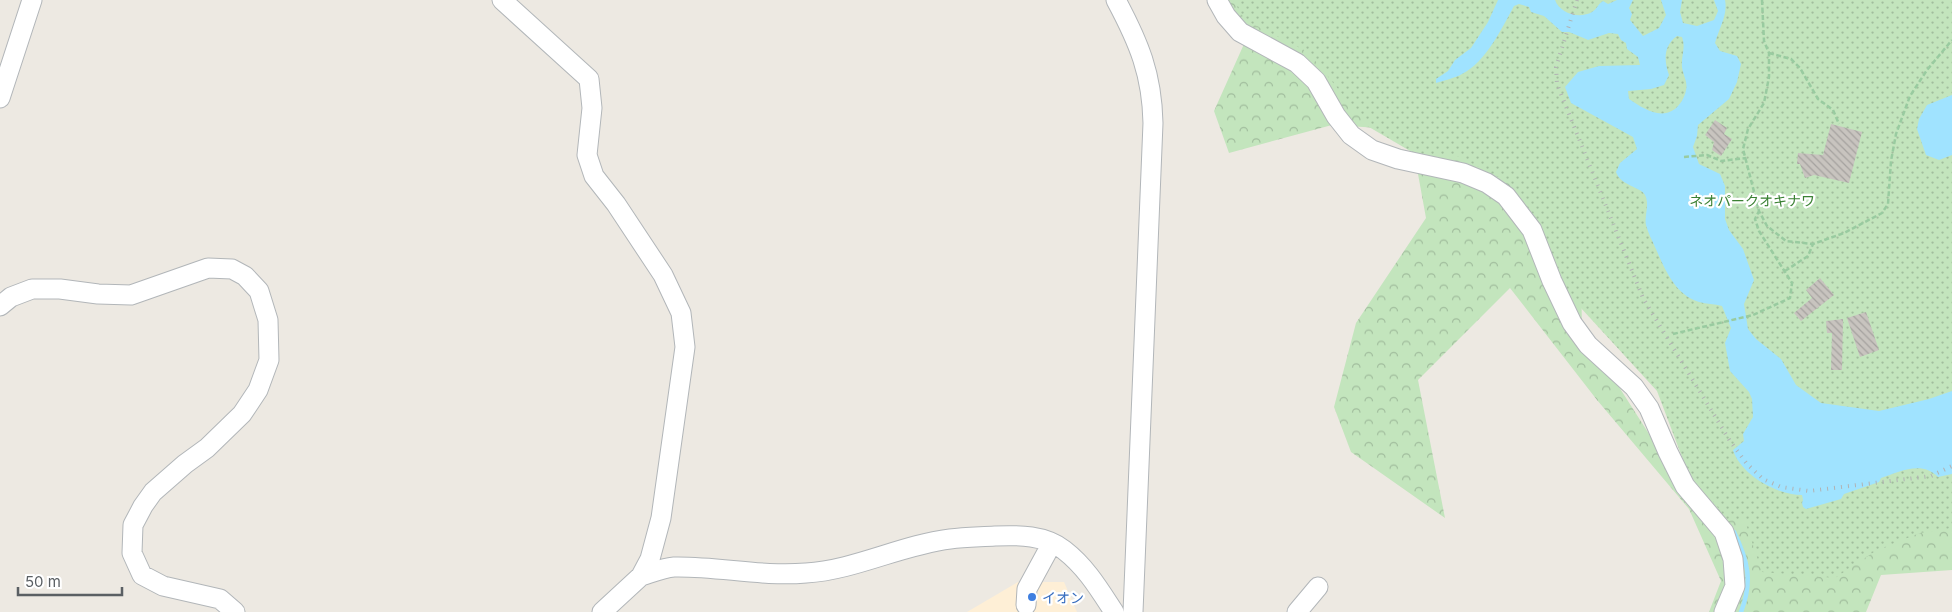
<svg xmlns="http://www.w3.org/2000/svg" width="1952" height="612" font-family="Inter,'Noto Sans JP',sans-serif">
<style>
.commercial{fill:#feefd6}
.forest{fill:url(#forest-crowns)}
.park{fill:url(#park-dots)}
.water{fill:#a0e3ff;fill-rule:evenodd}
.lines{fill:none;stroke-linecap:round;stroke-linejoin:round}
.stream{stroke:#a0e3ff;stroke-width:4.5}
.building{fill:url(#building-back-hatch)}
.minor-casing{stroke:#b2b6b9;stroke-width:21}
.path{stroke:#99cba0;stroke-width:2.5;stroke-dasharray:5 2.5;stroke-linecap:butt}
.minor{stroke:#fff;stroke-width:19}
.rail{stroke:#b1b2b3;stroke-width:4;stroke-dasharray:1 6;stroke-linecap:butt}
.shop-dot{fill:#3f7fe0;stroke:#fff;stroke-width:2}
.labels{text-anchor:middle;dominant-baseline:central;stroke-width:4.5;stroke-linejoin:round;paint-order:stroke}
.park-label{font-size:14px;fill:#3a8133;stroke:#fff}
.shop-label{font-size:14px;fill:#366cbe;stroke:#fff;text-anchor:start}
</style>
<defs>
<pattern id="forest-crowns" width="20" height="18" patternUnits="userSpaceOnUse" patternTransform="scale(1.25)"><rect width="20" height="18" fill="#c3e5bd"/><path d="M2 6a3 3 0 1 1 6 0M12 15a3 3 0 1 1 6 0" fill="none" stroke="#a1bd9d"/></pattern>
<pattern id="park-dots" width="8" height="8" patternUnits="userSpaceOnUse" patternTransform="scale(1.25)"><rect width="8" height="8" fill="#c3e5bd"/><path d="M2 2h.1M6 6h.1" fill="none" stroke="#a1bd9d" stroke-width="1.8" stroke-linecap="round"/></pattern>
<pattern id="building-back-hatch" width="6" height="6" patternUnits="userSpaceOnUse" patternTransform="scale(1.25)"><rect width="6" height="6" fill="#c8c4bf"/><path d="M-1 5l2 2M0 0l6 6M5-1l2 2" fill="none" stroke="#a5a29f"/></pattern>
</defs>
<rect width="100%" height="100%" fill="#ede9e2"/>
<path class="commercial" d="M1018,582H1064L1077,612H967Z"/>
<path class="forest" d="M1220,0H1656L1580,217L1582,329L1665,459L1770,511L1952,477V570L1881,575L1866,612H1709L1721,581L1689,509L1597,400L1510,288L1418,380L1445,518L1351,452L1334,407L1356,323L1426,218L1410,130L1332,125L1229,153L1214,111L1244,44Z"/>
<path class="park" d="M1233,0H1952V528L1920,533L1877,550L1835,578L1762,572L1744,518L1728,521L1685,465L1657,391L1569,295L1541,226L1507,181L1457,156L1417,155L1369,127L1308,52L1245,20Z"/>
<path class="water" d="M1498,0H1555C1560,14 1580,19 1592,12C1597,9 1598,4 1603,1L1608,4L1617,0H1633L1629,8L1632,14L1630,20L1643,36L1659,28L1666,15L1661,0H1682L1680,12L1683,23L1697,26L1714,20L1718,11L1714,0H1725C1728,15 1719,28 1715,43L1720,51L1737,56L1741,64L1737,82L1729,99L1698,125L1697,136L1693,147L1699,164L1720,174L1725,186V219L1729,230L1743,249L1754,280L1744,304L1748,329L1756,339L1781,359L1796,385L1821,403L1879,411L1929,399L1952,391V474L1938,477C1922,460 1899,472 1881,478L1879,482L1844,494L1841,499L1806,509L1803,507L1802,503L1803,500L1802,495C1777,495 1741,475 1733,450L1744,441L1743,434L1753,417L1752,399L1749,392L1730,371L1725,343L1731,328L1722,306C1715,304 1706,304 1699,302C1674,294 1665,269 1655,247C1652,240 1648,233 1646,225C1644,216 1650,205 1645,195C1641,187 1621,186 1616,172L1620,163L1637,149L1633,137L1571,103L1565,87L1578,72L1599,66L1640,65L1638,57L1627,49L1626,43L1621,40L1618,34L1609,33L1588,40L1586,39L1569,32H1562L1544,16L1531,12L1529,7L1519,4L1514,6C1502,28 1486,62 1462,74C1455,78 1445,80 1436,83V79L1448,71L1455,60L1471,48L1488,22ZM1677,36L1682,37C1686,48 1681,56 1682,67C1683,75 1688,82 1686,90C1685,97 1680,105 1675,109C1659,120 1643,108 1629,99L1628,91L1651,89L1664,85L1669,75C1664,61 1663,46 1677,36Z
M1952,95V155L1939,160L1926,155L1917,129L1919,119L1927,105Z"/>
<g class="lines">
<path class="stream" d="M1734,532C1748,561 1753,581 1741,612"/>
</g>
<path class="building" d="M1715,120L1727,128L1724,134L1732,139L1721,156L1712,150L1714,142L1705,135Z
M1831,124L1862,132L1849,183L1814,175L1805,178L1800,164H1797L1798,153L1823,155Z
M1820,278L1834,295L1801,321L1794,313L1812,298L1806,290Z
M1866,312L1879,350L1860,357L1847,318Z
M1843,319L1842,370H1831L1832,333H1827L1826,321Z"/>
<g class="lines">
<g class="minor-casing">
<path id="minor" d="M502,0L589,79L592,108L587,155L594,176L616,204L663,275L681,313L685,347L661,518L650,559L641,576L602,612
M1116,0C1139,43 1152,74 1153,123L1133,612
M1217,0L1226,16L1240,32L1297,63L1316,81L1336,116L1351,135L1372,150L1398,159L1463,173L1487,183L1506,196L1532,230L1552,281L1572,323L1588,345L1634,387L1649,408L1668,452L1685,486L1724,532L1733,559L1735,586L1724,612
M0,98L32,0
M0,306L11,297L32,289H60L98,294L131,295L208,268L232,269L245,276L259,291L268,320L269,360L258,390L242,414L207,448L185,464L153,492L143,506L133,525L132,553L142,575L163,586L220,599L235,612
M641,576C651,573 663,568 674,567C718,566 762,577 806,573C855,570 901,545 950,539C965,537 980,537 995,536C1019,535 1045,535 1064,550C1086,567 1099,589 1114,612
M1026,605L1027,589L1052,543
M1297,612L1318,587"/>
</g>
<path class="path" d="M1762,0L1764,41L1769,53V77L1764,103L1748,129L1743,149L1759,211L1767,226L1786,241L1813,244L1844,233L1882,213L1888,204L1891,161L1896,134L1910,96L1927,70L1952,40
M1769,53L1791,59L1800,68L1818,99L1833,110L1839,124
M1684,157L1707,155L1721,161L1746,158
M1785,271L1808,256L1813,244
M1673,334L1753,315L1790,298L1792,283L1759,231L1755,219L1759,211"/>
<use href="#minor" class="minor"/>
<path class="rail" d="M1577,0L1556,67L1557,84L1643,298L1730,441L1747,464L1763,479L1781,487L1809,491L1931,476L1952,466"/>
</g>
<circle class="shop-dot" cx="1032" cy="597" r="5"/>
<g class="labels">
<g class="park-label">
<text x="1752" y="200">ネオパークオキナワ</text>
</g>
<g class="shop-label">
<text x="1042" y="597">イオン</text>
</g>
</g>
<path d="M18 587v8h104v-8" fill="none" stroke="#5a5f63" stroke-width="2.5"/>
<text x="25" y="587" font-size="15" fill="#5a5f63" stroke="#ffffff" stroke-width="4" paint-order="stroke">50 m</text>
</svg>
